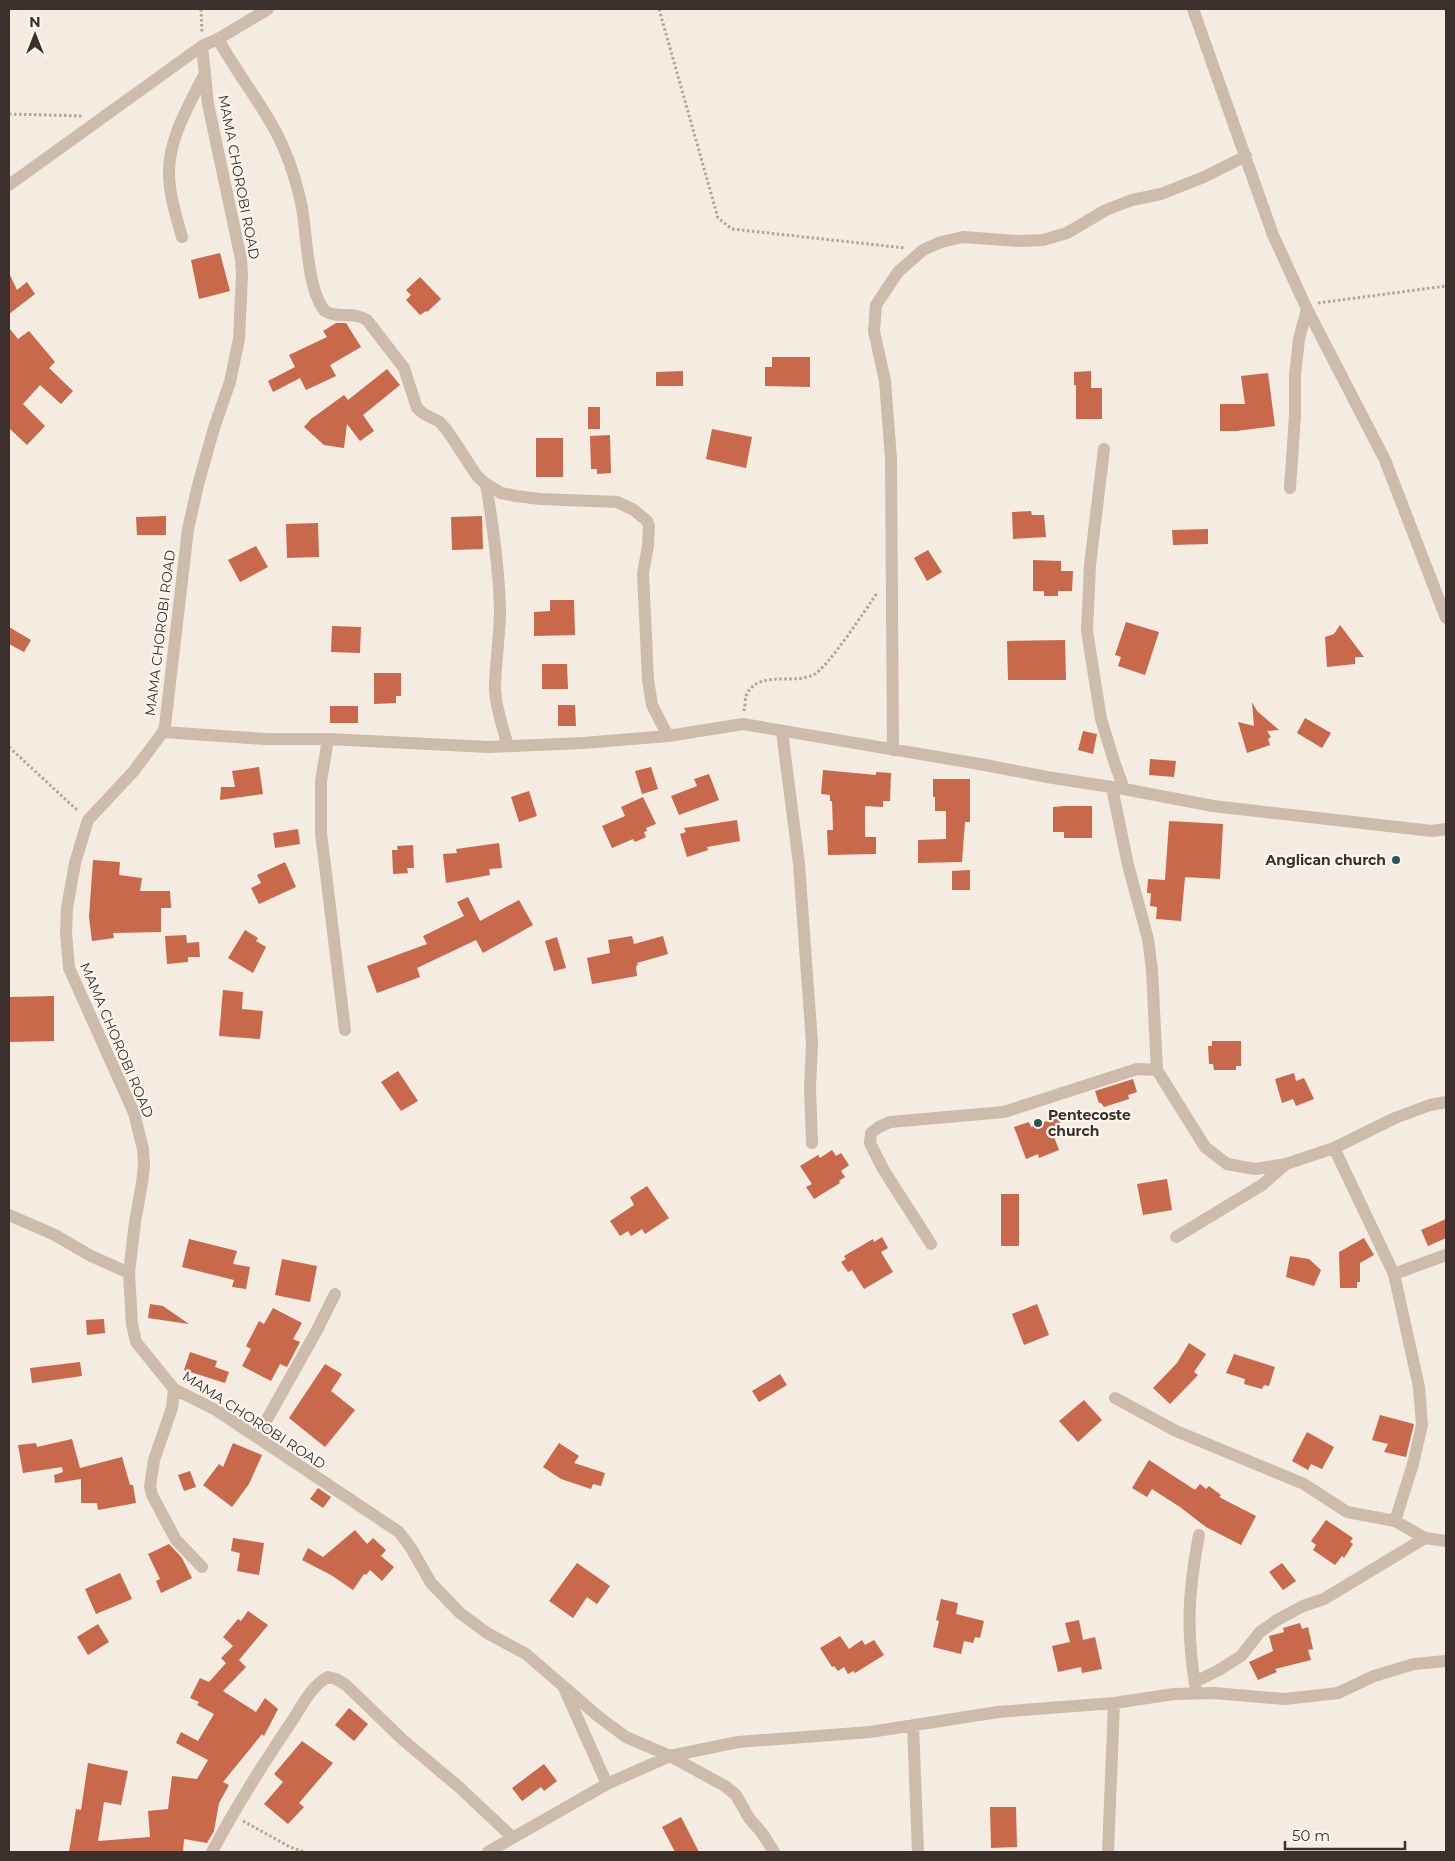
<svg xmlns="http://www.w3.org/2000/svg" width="1455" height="1861" font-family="Montserrat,sans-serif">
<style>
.building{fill:#c8694b}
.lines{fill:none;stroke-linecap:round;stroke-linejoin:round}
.path{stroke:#b9a596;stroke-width:3;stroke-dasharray:2.5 2.5;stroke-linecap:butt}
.minor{stroke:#cdbbac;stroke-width:12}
.poi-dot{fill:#1f5a5e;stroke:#fbf5ee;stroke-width:2}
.labels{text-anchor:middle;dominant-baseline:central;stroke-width:4.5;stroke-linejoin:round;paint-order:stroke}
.street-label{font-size:14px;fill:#3b302b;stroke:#fbf5ee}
.poi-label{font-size:14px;font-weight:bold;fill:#3b302b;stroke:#fbf5ee;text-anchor:end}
</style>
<rect width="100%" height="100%" fill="#f4ebe1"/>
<path class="building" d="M220,253L230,291L199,299L191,260Z
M9,273L17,290L27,282L35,294L9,314Z
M420,277L441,299L427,312L426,311L420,315L406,300L411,295L406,290Z
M336,323H346L361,347L330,365L336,376L306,390L300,378L273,392L268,381L295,367L289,355L327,337L323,331Z
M9,328L18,339L29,331L55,362L49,368L73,391L61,404L40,385L23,404L45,426L27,445L9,428Z
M772,357H810V387L765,386V367H772Z
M387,369L400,385L363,415L374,431L360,441L347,424L344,448L324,445L304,427L311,419L344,395L348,400Z
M683,371V386H656V372Z
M1091,371V388H1102V419H1076V385H1074V372Z
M1268,373L1275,426L1236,431H1220V404H1245L1241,376Z
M588,407H600V429H588Z
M712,429L752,437L746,468L706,459Z
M610,435L611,473L597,474V469H591L590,436Z
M536,438H563V477H536Z
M1031,511L1032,515H1044L1046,537L1013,539L1012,512Z
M166,516V535H137L136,517Z
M482,516L483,549L452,550L451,517Z
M318,523L319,557L287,558L286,524Z
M1208,529V544L1173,545L1172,530Z
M256,546L268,567L240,582L228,560Z
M928,550L942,572L927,581L914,558Z
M1033,560L1061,561V571H1073L1072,591H1058V596H1044V591H1033Z
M550,600H574L575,635L534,636V612L550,611Z
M1126,622L1159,632L1145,675L1118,666L1121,657L1115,655Z
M1340,625L1364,657H1355V664L1327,667L1325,637L1334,634Z
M332,626L361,627L360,653L331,652Z
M9,627L31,640L24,652L9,644Z
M1065,640L1066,680H1008L1007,641Z
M542,664H567L568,689H542Z
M374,673H401V696H396V703L374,704Z
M1252,702L1257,711L1279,730L1267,731L1271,737L1268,739L1270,745L1247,753L1238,722L1254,726Z
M558,705H575L576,726H558Z
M330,706H358V723H330Z
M1305,718L1331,733L1322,748L1297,733Z
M1083,731L1097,734L1093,754L1078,750Z
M1150,759L1176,761L1174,777L1149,775Z
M259,767L263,794L220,800L221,787H235L232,771Z
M651,767L658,789L642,794L635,771Z
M823,770L876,775V772L891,773L890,801H883V807L865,806V837H876V854L828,855L827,830H833L832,801H830V795L821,794Z
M709,774L719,800L679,815L671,796L697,786L694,779Z
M933,779H970V822H965L962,862L918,863V840L946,839V811H935V797H933Z
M529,791L537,816L519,822L511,797Z
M643,797L656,824L646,828L647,831L644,832L646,837L635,842L633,839L612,848L602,826L625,816L621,807Z
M1064,806H1092V838H1064V832H1053V807Z
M737,820L740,841L707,847L708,850L687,857L680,834L686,832L684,828Z
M1169,821L1223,824L1220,879L1185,877L1181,921L1156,919L1157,907L1150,906L1151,893H1147L1148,879L1165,880Z
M298,829L300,844L275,848L273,833Z
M499,843L502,868L489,869L490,875L446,883L443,854L457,853L456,849Z
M413,845L414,868H407L408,873L393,874L392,850H398L397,846Z
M93,860L120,862L119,875L142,878L140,891H170L171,908H161V932L113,933L114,938L92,941L89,917Z
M285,862L296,887L259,904L251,888L261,883L257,875Z
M970,870V890H952V871Z
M468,897L480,921L519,900L533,925L483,953L476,940L417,968L420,977L377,993L367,966L427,944L423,936L464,916L457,902Z
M245,930L258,938L256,941L266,947L253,973L228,958Z
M186,935L187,943L199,942L200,957H188V962L167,964L165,936Z
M632,936L634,944L663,936L668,954L637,963L638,965L636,966L637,976L592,984L587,958L610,953L608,940Z
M557,937L566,968L554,971L545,941Z
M223,990L243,992L242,1009L263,1011L260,1039L219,1036Z
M54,996V1041L9,1042V997Z
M1212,1041H1241V1066H1236V1070H1214L1213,1064H1209L1208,1046H1212Z
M398,1071L418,1101L401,1111L381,1082Z
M1294,1073L1296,1081L1304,1078L1314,1099L1296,1106L1293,1099L1282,1103L1275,1079Z
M1133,1079L1137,1092L1128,1095L1129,1099L1104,1107L1101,1103H1099L1095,1091Z
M1058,1117L1063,1130L1053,1134L1059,1150L1039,1158L1038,1154L1026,1159L1014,1127L1029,1122L1031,1127Z
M832,1150L836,1156L841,1153L849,1165L841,1171L845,1177L839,1181L840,1183L814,1199L806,1187L812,1184L800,1166L818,1155L820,1158Z
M1167,1179L1172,1210L1143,1215L1137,1184Z
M647,1186L669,1218L645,1234L642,1229L631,1236L628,1231L620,1236L610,1221L634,1205L630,1197Z
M1001,1194H1019V1246H1001Z
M1446,1219V1238L1428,1246L1421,1230Z
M882,1237L888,1248L881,1252L893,1272L864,1289L852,1270L848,1272L841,1262L846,1259L844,1256L873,1239L874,1242Z
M1364,1238L1374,1255L1360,1263V1282H1357V1288H1340L1339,1252Z
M189,1239L237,1251L233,1264L250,1267L246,1289L232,1287L234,1280L182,1267Z
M1290,1256L1309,1259L1321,1270L1314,1286L1286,1277Z
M282,1259L317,1266L310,1302L275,1295Z
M150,1304L163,1306L189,1324L148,1318Z
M1037,1304L1049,1335L1024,1345L1012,1314Z
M273,1308L302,1323L293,1339L300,1342L287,1367L280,1364L271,1381L242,1366L251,1349L246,1346L259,1321L264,1324Z
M104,1319L105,1333L87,1335L86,1320Z
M1189,1343L1206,1354L1194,1372L1198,1375L1170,1404L1153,1388L1177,1363Z
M190,1352L217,1361L215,1367L229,1372L225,1383L184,1370Z
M1234,1354L1275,1367L1269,1386L1264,1385L1262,1389L1244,1384L1245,1379L1226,1373Z
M80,1362L82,1376L32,1383L30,1368Z
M325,1364L342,1374L331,1391L355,1410L325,1447L289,1418Z
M780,1374L787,1385L759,1402L752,1391Z
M1084,1400L1102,1420L1078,1442L1059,1421Z
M1380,1415L1414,1424L1406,1457L1384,1452L1388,1444L1372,1440Z
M1307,1432L1334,1447L1322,1469L1311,1464L1308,1470L1292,1461Z
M72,1439L80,1468L122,1457L130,1485H133L136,1503L98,1510L97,1503H81V1479L55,1483L54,1475L63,1472L62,1467L23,1473L18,1445L36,1443L37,1447Z
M233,1443L262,1455L249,1484L232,1507L203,1485L219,1464L223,1467Z
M559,1443L579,1456L574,1463L605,1473L601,1486L593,1484L591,1489L561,1479L543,1467Z
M1149,1460L1195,1490L1200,1484L1206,1489L1209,1486L1221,1495L1219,1497L1256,1516L1241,1545L1206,1527L1180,1507L1152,1489L1147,1497L1132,1488Z
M190,1471L196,1487L184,1491L178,1475Z
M318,1488L331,1497L323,1508L310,1499Z
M1326,1520L1353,1538L1350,1542L1353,1544L1344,1558L1342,1556L1335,1565L1313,1550L1316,1545L1311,1541Z
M355,1530L367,1544L373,1538L386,1550L381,1556L394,1567L382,1581L370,1570L366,1575L364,1574L353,1590L331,1575L302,1560L308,1548L323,1557Z
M233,1538L264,1543L259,1575L237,1571L240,1553L231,1551Z
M169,1544L182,1558L192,1578L161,1593L156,1581L160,1579L148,1554Z
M577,1563L610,1586L597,1604L587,1597L573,1618L549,1601Z
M1282,1563L1296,1581L1283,1590L1269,1572Z
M120,1573L132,1599L96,1614L85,1589Z
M941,1599L958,1603L956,1614L984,1621L980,1638L975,1637L973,1643L964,1641L961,1654L933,1647L939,1621L936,1620Z
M248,1611L268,1625L239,1660L246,1667L223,1691L256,1712L265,1698L278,1709L264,1736L262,1734L223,1782L229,1785L219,1803L214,1831L207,1843L184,1839L183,1852H69L76,1809L81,1810L88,1763L128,1771L121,1805L104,1802L98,1841L150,1837L148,1811L168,1809L172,1776L197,1779L208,1760L176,1743L181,1732L198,1741L214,1714L197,1705L199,1702L190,1698L200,1678L209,1682L226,1663L221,1658L233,1646L223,1637L238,1619L241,1621Z
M1079,1620L1083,1640L1095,1637L1102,1669L1082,1673L1081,1667L1058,1672L1052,1646L1070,1642L1065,1623Z
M1300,1623L1302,1629L1308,1627L1313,1649L1308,1650L1311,1660L1275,1669L1277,1672L1258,1680L1249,1662L1273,1651L1269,1636L1284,1632L1283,1628Z
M98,1624L109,1642L88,1655L77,1637Z
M840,1636L849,1649L862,1640L865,1645L874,1640L884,1655L855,1673L853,1671L848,1674L844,1667L838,1671L834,1666L832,1667L820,1648Z
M349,1708L368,1724L354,1741L335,1725Z
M302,1741L333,1763L299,1803L304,1807L288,1824L264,1804L283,1782L274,1774Z
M544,1764L557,1781L544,1791L541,1787L522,1801L512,1788Z
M990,1807H1016L1017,1847L991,1848Z
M681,1817L699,1852H675L662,1827Z"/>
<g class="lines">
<path class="path" d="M201,9L202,33
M659,9L718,218L732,229L905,248
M9,114L82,116
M1318,303L1446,286
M744,711C745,707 745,700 746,696C757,669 793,685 813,675C827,669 866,609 877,593
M9,747L78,811
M243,1821L290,1847L305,1852"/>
<path class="minor" d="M1193,9L1273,235L1307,309L1385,460L1446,618
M218,39C234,68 254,94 271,123C286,149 296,178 302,208C307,235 307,290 325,311C338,319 353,311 367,320L404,368L417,408L424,414L440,422L449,433L477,476L486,484L501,493L516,496L540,499L617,502L634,510L647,521L649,526L648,546L643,573L648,680L652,705L668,736
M202,46L208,104L241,259L242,275L239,339L230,382L214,428L198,485L188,529L165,726L163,732L133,772L88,820L75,863L67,908L66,933L69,968L134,1113L143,1149L144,1165L142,1183L135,1222L129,1273L132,1324L136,1342L174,1389L216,1410L399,1532L411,1548L431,1583L460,1613L487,1633L526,1654L599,1717L626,1737L670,1756L725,1786L736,1795L749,1818L762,1833L774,1852
M9,185L202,46L218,39L268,9
M182,237C176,216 169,194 169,172C169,137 190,104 205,73
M1104,449L1090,565L1087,631L1101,719L1114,761L1124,789
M486,484C493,526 499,567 500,610C500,636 495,663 495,690C496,709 503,728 508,746
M1290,488L1295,415V375L1299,339L1307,309
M163,732L265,739H328L489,747L583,743L668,736L743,724L985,765L1047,777L1124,789L1213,806L1432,831L1446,829
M782,732L799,864L809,1002L812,1043L810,1088L812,1143
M328,739L321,781V833L345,1030
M893,750L891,459L885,381L874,331L876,305L898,272L923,250L941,242L963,237L1019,241L1043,240L1067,233L1106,210L1132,200L1161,194L1204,177L1246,156
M1112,788L1128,865L1148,939L1152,970L1157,1070
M1334,1148L1394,1274L1419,1387L1422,1425L1413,1464L1395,1521
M9,1215L55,1235L91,1256L129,1273
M1176,1237L1262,1185L1286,1164
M931,1244L883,1169L870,1143L871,1133L879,1127L890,1122L1004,1112L1137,1069L1157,1070L1205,1147L1227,1164L1255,1169L1286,1164L1334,1148L1395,1118L1430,1105L1446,1102
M1394,1274L1446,1255
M174,1389L172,1408L154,1460L150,1486L152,1495L176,1540L202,1567
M1115,1398L1176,1431L1304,1484L1347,1512L1395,1521L1425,1538L1446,1541
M257,1437L316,1332L335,1294
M1195,1682L1219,1670L1241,1656L1260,1632L1277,1620L1303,1606L1324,1599L1425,1538
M564,1688L607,1784
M1196,1690C1186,1633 1188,1592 1199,1535
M913,1725L918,1852
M212,1852C236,1806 263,1764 292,1721C302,1706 311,1686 328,1677L336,1679L346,1685L403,1740L459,1787L512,1837
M488,1852L607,1784L670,1756L738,1742L870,1732L998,1712L1114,1703L1174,1694L1214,1693L1285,1699L1338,1693L1374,1676L1414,1664L1446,1661
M1108,1852L1114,1703"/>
</g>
<g class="poi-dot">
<circle cx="1396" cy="860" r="5"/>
<circle cx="1038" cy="1123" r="5"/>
</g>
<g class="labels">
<g class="street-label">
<text transform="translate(239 177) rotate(79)">MAMA CHOROBI ROAD</text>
<text transform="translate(160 633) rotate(-83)">MAMA CHOROBI ROAD</text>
<text transform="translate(117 1040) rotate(67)">MAMA CHOROBI ROAD</text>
<text transform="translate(254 1420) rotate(33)">MAMA CHOROBI ROAD</text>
</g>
<g class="poi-label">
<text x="1386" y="860">Anglican church</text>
<text x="1048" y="1115" text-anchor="start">Pentecoste<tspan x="1048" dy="16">church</tspan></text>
</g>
</g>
<rect width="1455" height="1861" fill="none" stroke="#3b302b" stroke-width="20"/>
<g transform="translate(35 35)" stroke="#fbf5ee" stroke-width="4" paint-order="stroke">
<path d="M0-4L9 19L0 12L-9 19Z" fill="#3b302b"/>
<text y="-8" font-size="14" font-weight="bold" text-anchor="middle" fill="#3b302b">N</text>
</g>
<path d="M1285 1841v8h120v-8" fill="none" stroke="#3b302b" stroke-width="2.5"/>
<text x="1292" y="1841" font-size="15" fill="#3b302b" stroke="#fbf5ee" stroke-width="4" paint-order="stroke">50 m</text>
</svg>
